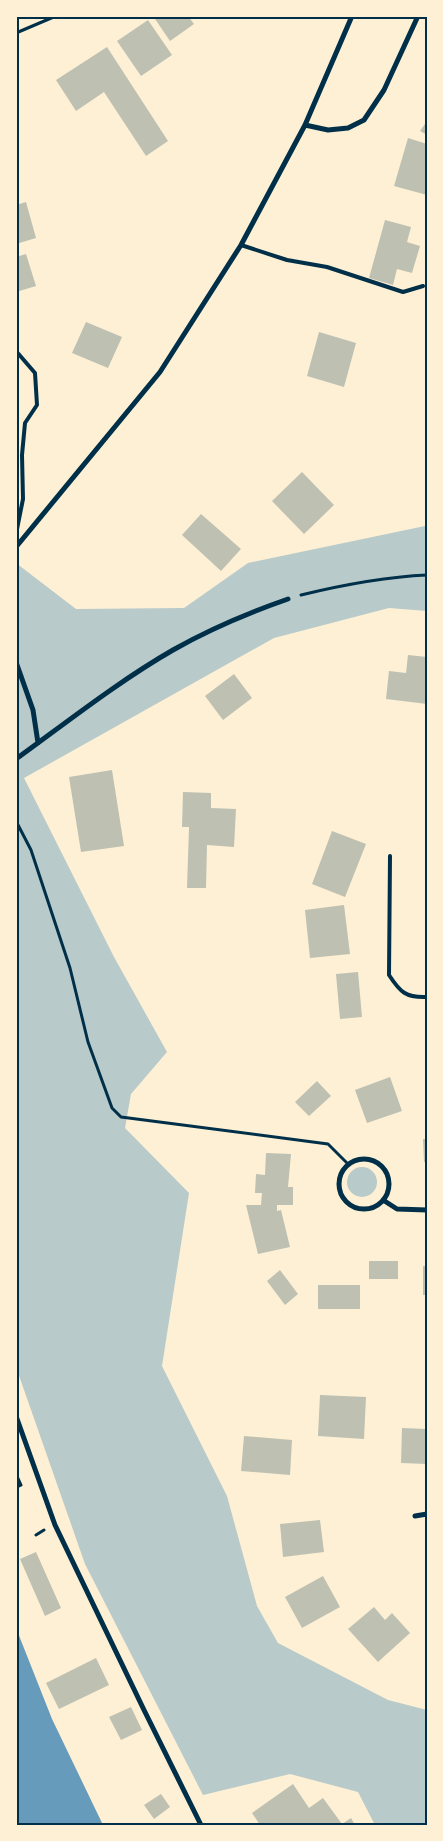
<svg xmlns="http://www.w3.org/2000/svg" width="443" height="1841" font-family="Quicksand,sans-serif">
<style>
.green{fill:#b9caca}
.water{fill:#669bbc}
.building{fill:#bec0b2}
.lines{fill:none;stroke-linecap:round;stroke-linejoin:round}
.path{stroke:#003049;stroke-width:3}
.service{stroke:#003049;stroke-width:4}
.minor{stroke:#003049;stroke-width:5}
.neatline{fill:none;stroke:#003049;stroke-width:2}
</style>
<rect width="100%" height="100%" fill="#fdf0d5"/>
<path class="green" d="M425,526H427V611L389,608L274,638L24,778L114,957L167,1052L131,1094L125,1128L189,1193L162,1366L227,1496L257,1606L278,1643L388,1700L427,1710V1825H375L358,1792L290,1774L203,1795L85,1564L16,1367V563L76,609L184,608L248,563Z
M347 1182a15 15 0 1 1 30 0a15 15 0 1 1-30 0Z"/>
<path class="water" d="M16,1628L52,1719L103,1825H16Z"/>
<path class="building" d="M153,16H188L194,24L170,41Z
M148,20L172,55L141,76L117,41Z
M107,47L168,141L146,156L104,92L76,111L56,80Z
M427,121V135L420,131Z
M408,138L427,144V195L394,186Z
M26,202L36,238L16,244V205Z
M385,220L411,227L407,242L420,246L412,273L397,269L393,285L369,278Z
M26,254L36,286L16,292V257Z
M86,322L122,337L108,368L72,353Z
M319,332L356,343L344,387L307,376Z
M302,472L334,505L304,534L272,501Z
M201,514L241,549L221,571L182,535Z
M408,655L427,657V704L386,699L389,671L406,673Z
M234,674L252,698L223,720L205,696Z
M112,770L124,846L81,852L69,777Z
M183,792L211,793V808L236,809L234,847L207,845L206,888H187L189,827H182Z
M332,831L366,844L345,897L312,884Z
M344,905L350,954L310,958L305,910Z
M358,972L362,1017L340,1019L336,974Z
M390,1077L402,1111L367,1123L355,1090Z
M317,1081L331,1096L309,1116L295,1102Z
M423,1139H427V1162H424Z
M266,1153L291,1154L288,1187H293V1205H277V1211L281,1210L290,1247L258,1254L246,1205H261L262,1193H255L256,1174L265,1175Z
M369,1261H398V1279H369Z
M423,1266H427V1295H423Z
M280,1270L298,1294L285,1305L267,1281Z
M318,1285H360V1309H318Z
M320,1395L366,1397L364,1439L318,1436Z
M402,1428L427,1429V1464L401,1463Z
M244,1436L292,1440L290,1475L241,1471Z
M320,1520L324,1552L283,1557L280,1524Z
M36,1552L61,1608L45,1616L20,1559Z
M323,1576L340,1607L302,1628L285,1597Z
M374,1607L385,1620L392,1613L410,1633L378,1662L348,1629Z
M96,1658L109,1685L59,1709L46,1683Z
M131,1707L142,1730L121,1740L109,1717Z
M293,1784L309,1808L323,1798L342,1824L351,1818L355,1825H260L252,1813Z
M161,1794L170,1807L154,1819L144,1805Z"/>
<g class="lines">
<path class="path" d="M16,33L56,16
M301,595C342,585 384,577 427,575
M16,821L31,850L70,968L88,1042L112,1108L121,1117L328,1144L348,1164
M16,1474L21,1485L16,1487
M36,1535L44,1530"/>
<path class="service" d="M241,245L287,260L327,267L403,292L423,286
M16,351L35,373L37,405L25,423L22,455L23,499L16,534
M390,856L389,975C400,992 406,998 427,997"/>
<path class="minor" d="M305,125L328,130L348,128L364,120L384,90L418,16
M16,547L160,372L241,245L305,125L352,16
M16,662L33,710L38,743
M16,759C67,722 119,681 173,650C210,629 248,613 288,599
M339 1184a25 25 0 1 1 50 0a25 25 0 1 1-50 0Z
M383,1200L397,1209L427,1210
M16,1416L55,1525L144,1710L201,1825
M415,1516L427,1514"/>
</g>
<rect width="443" height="1841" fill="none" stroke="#fdf0d5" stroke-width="35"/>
<rect x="18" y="18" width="408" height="1806" class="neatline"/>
</svg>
